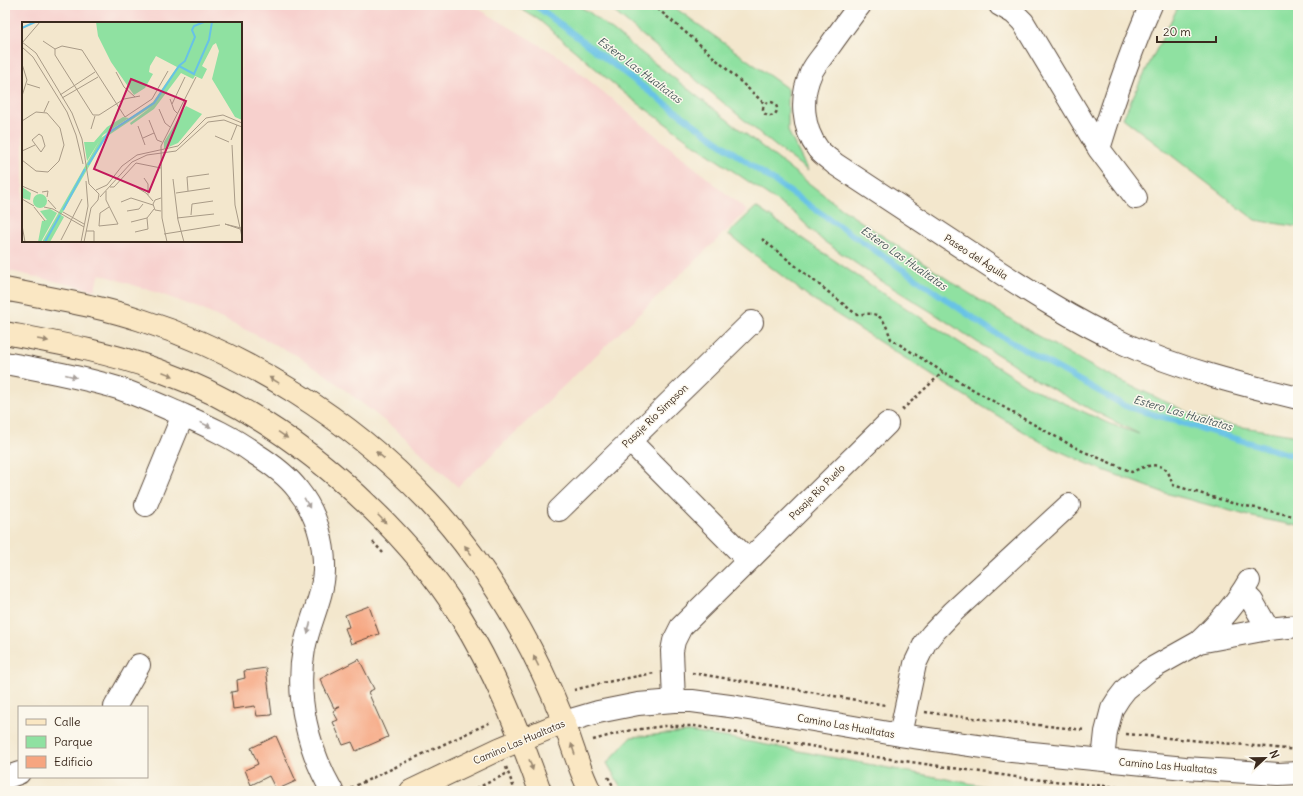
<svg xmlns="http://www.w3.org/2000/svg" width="1303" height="796" font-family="Delius,sans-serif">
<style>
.built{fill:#f7d0cd;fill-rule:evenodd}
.green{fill:#8fe1a1;stroke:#658660}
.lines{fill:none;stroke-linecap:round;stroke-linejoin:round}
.stream{stroke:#68c2e6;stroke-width:6}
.building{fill:#f6a580}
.street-casing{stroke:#574638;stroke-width:24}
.secondary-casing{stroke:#574638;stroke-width:24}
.path{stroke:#574638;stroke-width:2.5;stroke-dasharray:3 3;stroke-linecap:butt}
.street{stroke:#fff;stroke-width:22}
.secondary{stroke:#fae7c3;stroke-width:22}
.oneway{fill:#9a8870}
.oneway2{fill:#a79f9a}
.labels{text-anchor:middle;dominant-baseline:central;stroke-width:3;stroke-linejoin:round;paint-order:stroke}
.street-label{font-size:10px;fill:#3b2a1e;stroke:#fbf7ec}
.water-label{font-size:11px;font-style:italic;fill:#48585a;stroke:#fbf7ec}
.inset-river{fill:none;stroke:#68c2e6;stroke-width:2}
.inset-road{fill:none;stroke:#a99b87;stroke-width:1}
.view{fill:#c2185b;fill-opacity:0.15;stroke:#c2185b;stroke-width:2}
.inset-edge{fill:none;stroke:#3b2a1e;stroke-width:2}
</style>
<rect width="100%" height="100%" fill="#fbf7ec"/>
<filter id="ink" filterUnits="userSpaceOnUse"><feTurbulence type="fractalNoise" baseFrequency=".025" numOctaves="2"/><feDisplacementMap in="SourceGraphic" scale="8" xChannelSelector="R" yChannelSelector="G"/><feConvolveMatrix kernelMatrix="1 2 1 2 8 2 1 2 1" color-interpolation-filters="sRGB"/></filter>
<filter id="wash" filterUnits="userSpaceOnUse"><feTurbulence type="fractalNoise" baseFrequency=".012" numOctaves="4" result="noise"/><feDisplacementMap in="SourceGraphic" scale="16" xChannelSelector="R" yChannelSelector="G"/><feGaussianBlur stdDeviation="0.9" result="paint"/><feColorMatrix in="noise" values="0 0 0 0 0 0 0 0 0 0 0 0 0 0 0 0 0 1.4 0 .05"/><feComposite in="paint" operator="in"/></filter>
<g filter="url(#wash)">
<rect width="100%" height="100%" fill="#f3e7cd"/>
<path class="built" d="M5,5H472L562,58L747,211L458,487L401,434L321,371L298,356L248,331L201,309L161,294L100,274L94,290L5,270ZM23,23H241V241H23Z"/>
<path class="green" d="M512,5H577L589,12L842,209L959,287L1036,335L1100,371L1185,411L1218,423L1298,436V526L1253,517L1165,493L1095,467L1046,445L947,385L808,296L728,234L756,207L881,292L1027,386L1110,424L1139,434L1090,409L1038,381L1010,362L980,344L938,316L880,280L822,240L793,212L692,143L624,93L539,20L521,9Z
M606,5H671L788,89V131L808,171L773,144Z
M1179,5H1298V227L1255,220L1123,118L1139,84Z
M689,732L730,738L1010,791H623L607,763L631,737Z"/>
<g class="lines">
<path class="stream" d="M535,5L663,102L745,161L992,331L1125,406L1298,457"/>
</g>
<g id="blocks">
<path class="building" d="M369,606L379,634L351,644L345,628L349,627L345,615Z
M359,659L374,689L368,692L388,737L356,751L352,742L343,745L333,722L338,720L333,711L340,707L334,708L320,679Z
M266,668L272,715L257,716L255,706L233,709L231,692L238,691L237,680L245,678L244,671Z
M276,736L296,781L276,790L269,776L251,785L245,770L258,764L251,748Z"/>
</g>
</g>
<g filter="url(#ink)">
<use href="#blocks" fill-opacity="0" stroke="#574638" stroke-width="1"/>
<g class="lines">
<g class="street-casing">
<path id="street" d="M860,5C849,19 839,33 829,47C823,56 815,64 811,73C800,97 802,128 818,149C823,155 829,159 835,164C883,196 932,228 981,260C1028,291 1074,320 1125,344C1180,369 1239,384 1298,398
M1000,5L1014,13L1023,22L1099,149L1136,198
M1099,149C1114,100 1130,52 1151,5
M5,363C43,370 81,377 118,388C140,396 162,406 183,415C208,426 232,437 254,453C270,463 287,475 298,490C316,512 325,543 324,571C323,598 309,622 304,649C295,697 308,749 332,791
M630,441L748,560
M146,505L183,415
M559,510L752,322
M1243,592L1252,601L1268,629
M1199,642C1218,624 1236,604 1249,581
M674,701L672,651L674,641L681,627L887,424
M115,707L139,665
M564,722L598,712L638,704L674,701H692L737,707L900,735L1012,751L1185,768L1279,774L1298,773
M900,735L915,664L925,643L932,634L953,612L1069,505
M1103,760L1106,732L1112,709L1119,698L1126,689L1149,670L1199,642L1268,629L1298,626
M5,778L19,773"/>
</g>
<g class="secondary-casing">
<path id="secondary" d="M5,289C51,299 97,305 141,320C247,354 350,419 427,500C463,538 494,583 520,629C537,659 551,690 564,722C572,745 579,769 590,791
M5,333C57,343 108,352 158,370C241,400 311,449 373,510C405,541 435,576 459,614C494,670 518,729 540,791
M411,791L499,749L564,722"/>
</g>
<path class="path" d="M653,5L697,42L765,104
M763 109a7 7 0 1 1 14 0a7 7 0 1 1-14 0Z
M762,239L857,315C881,310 884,319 891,339L943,372L1024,419L1080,450L1132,472C1142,467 1159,460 1168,472C1170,476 1171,481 1173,485L1232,503L1298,517
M5,244L9,245
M902,410L943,372
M373,542L383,553
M692,673L794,689L885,705
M574,690L602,683L654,673
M925,712L954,716L1085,730
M1126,734L1298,750
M593,740L626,731L665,726H695L732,732L855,754L1023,778L1157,791
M506,767L515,791
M608,777L616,791
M351,788L491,722
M471,791L508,773"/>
<use href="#street" class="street"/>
<use href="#secondary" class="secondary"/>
</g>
<defs><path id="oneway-solid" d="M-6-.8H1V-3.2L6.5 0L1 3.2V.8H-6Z"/></defs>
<g class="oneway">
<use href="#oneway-solid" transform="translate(43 340) rotate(10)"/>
<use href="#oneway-solid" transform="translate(168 374) rotate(22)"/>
<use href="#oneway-solid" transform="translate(274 380) rotate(-149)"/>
<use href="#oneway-solid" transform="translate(283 435) rotate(34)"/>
<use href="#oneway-solid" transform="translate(380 455) rotate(-140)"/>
<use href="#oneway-solid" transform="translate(382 519) rotate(45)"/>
<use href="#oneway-solid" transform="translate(468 550) rotate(-127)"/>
<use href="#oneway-solid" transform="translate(536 661) rotate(-116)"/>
<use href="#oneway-solid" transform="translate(573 749) rotate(-109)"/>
<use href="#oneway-solid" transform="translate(531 765) rotate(71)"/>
</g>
<g class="oneway2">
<use href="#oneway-solid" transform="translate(71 376) rotate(14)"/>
<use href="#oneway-solid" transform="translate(206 425) rotate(26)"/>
<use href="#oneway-solid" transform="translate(307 503) rotate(61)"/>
<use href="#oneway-solid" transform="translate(309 628) rotate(105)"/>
</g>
</g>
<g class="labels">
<g class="street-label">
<text transform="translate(976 257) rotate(33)">Paseo del Águila</text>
<text transform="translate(655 416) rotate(-44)">Pasaje Río Simpson</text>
<text transform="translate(817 492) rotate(-45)">Pasaje Río Puelo</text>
<text transform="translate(846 726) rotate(10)">Camino Las Hualtatas</text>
<text transform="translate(519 742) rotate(-23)">Camino Las Hualtatas</text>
<text transform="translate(1168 766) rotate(5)">Camino Las Hualtatas</text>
</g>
<g class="water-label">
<text transform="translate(640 70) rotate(37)">Estero Las Hualtatas</text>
<text transform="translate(904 258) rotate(35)">Estero Las Hualtatas</text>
<text transform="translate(1183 413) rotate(16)">Estero Las Hualtatas</text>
</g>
</g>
<g transform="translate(22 22)">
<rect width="220" height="220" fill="#f3e7cd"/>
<path d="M74,0H220V98L213,95L190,57L197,29L194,21L191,23L180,44L185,47L180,57L173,54L171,57L159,51L132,87L109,103L108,101L129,85L84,115L39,193L42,195L28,220H20L79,116L131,80L155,45L134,34L128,44L127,50L131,52L123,66L112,73L89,40L76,14ZM164,84L180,92L156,121L142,127V120ZM101,95L107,96L81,113L65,139L62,120H72L85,105ZM0,165L9,171L8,178L0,176ZM11 179a7 7 0 1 1 14 0a7 7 0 1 1-14 0ZM28,187L35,191L19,220H16L20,199L25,198L18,189Z" fill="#8fe1a1"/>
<path class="inset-river" d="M0,6L13,0M157,44L172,52L187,18L190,0M66,143L86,111L132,81L157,44L163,39L173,15L170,8L172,4L182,0M41,188L63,147M23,220L38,193"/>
<path class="inset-road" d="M21,19L33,27M0,20L14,31L50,91L60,117L67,162L77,172L76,178L69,186L62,220M0,21L18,0M0,25L11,35L45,90L54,113L61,142M33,27L40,24L60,28L103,95L130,77L146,49M33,27V33L71,93H77L102,77L118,74M0,42L5,58L0,74M94,50L102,65L113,75M5,62L18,66M38,73L73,50M40,76L76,55M148,77L152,88L156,92M150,82L163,55M137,87L143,101L148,105M22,90L27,79M127,98L135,118L140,120M0,99L14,90L25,91L38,106L42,123L37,139L26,150L14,149L0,138M116,104L123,123M69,107L73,94M17,112L20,114L23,124L19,130L10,118ZM193,114L207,120M121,116L132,111M209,118L215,103M210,123L213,183L220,215M0,129L13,123M122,156L126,162V173M151,157L156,198L162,220M0,164L16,171M88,165H92L114,141L139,146M114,165L124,171L131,179M74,168L85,163L100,144L115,133L156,124L184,96L201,93L220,101M84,169V178L96,202L77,204L78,191L87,185M166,169L165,155L187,152M20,170L26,169L25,175M154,171L188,166M78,175L110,140L125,133L154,129L186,100L202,98L220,105M0,177L12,184M26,178L34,187M99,180L109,176L131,183M12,185L23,199M22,185L31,187L62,205M105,189L117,187L121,182M139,189L133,188L131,182L133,178L139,176M41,190L62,202M169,193L170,182L191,179M155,196L192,192M109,200L125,196M0,203L3,220M218,207L203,202L219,206M64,209H72V220M113,210L126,207L125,196L132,187M142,212L198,203M39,218L60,177M59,220L66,184L64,159M79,220H102M145,220L140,196L139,124L174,55"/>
<path class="view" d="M109,57L164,79L127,170L72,147Z"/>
<rect width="220" height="220" class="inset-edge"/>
</g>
<rect width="1303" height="796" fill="none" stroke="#fbf7ec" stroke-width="20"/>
<rect x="18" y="706" width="130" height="72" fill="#fbf7ec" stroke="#aea59a"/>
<rect x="26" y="719" width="20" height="6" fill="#fae7c3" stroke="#aea59a"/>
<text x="54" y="726" font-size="12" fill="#3b2a1e">Calle</text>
<rect x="26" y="736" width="20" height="12" fill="#8fe1a1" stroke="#aea59a"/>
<text x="54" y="746" font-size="12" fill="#3b2a1e">Parque</text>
<rect x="26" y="756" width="20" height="12" fill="#f6a580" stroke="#aea59a"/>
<text x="54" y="766" font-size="12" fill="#3b2a1e">Edificio</text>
<g transform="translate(1265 758) rotate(68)" stroke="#fbf7ec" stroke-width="3" paint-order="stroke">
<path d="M0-3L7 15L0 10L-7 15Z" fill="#3b2a1e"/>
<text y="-6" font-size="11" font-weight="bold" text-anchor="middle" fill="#3b2a1e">N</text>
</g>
<path d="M1157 36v6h59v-6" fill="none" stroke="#3b2a1e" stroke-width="2"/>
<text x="1163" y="36" font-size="12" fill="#3b2a1e" stroke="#fbf7ec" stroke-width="3" paint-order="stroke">20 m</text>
</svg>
